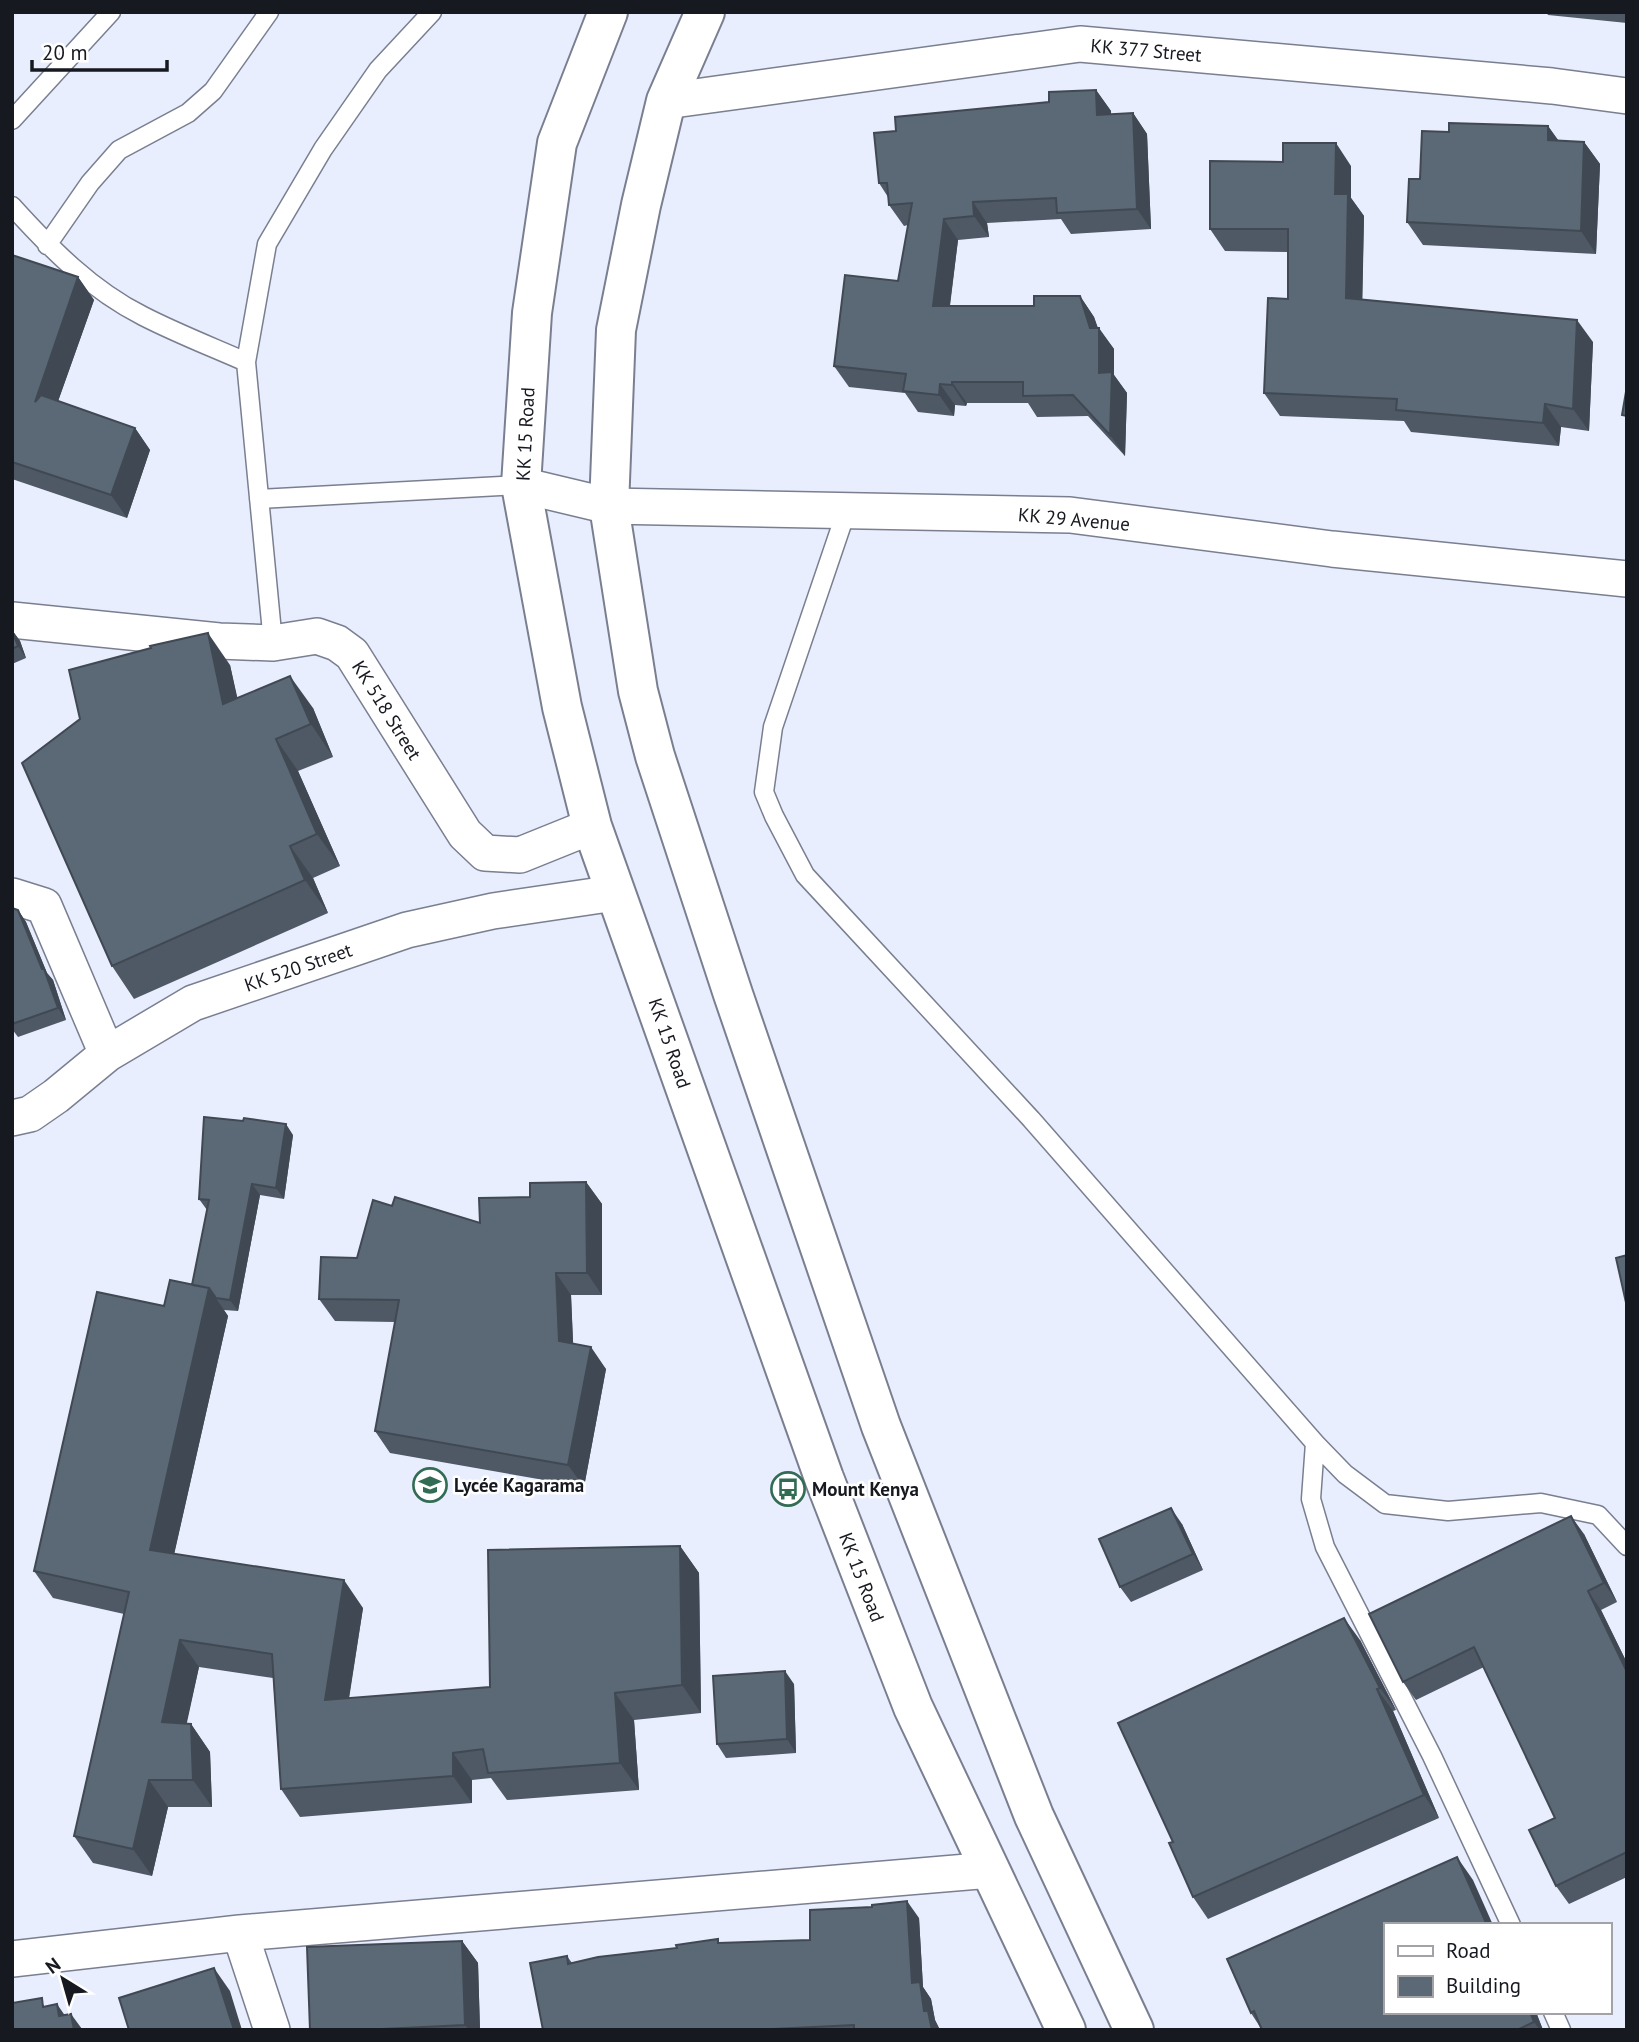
<svg xmlns="http://www.w3.org/2000/svg" width="1639" height="2042" font-family="'PT Sans',sans-serif">
<style>
.lines{fill:none;stroke-linecap:round;stroke-linejoin:round}
.lane-casing{stroke:#797f90;stroke-width:21}
.street-casing{stroke:#797f90;stroke-width:38}
.highway-casing{stroke:#797f90;stroke-width:42}
.lane{stroke:#fff;stroke-width:18}
.street{stroke:#fff;stroke-width:35}
.highway{stroke:#fff;stroke-width:38}
.wall{fill:#4e5965}
.shaded-wall{fill:#404953}
.building{fill:#5b6876;stroke:#404953;stroke-width:2}
.labels{text-anchor:middle;dominant-baseline:central;stroke-width:5;stroke-linejoin:round;paint-order:stroke}
.street-label{font-size:19px;fill:#171920;stroke:#fff}
.poi-label{font-size:19px;font-weight:bold;fill:#171920;stroke:#fff;text-anchor:start}
</style>
<rect width="100%" height="100%" fill="#e9eefe"/>
<g class="lines">
<g class="lane-casing">
<path id="lane" d="M12,120L111,12
M12,206C50,248 91,290 143,316C176,333 212,347 246,362
M47,245L90,183L119,150L188,113L213,91L269,12
M259,499L521,485
M847,509L773,727L764,792L774,816L805,875L1031,1119L1315,1443L1345,1474L1385,1504L1448,1511L1541,1503L1598,1515L1627,1546
M273,643L246,362L267,244L323,149L378,70L432,12
M1315,1443L1311,1499L1325,1547L1432,1756L1511,1925
M1553,2012L1561,2030"/>
</g>
<g class="street-casing">
<path id="street" d="M666,101L1080,44L1552,86L1627,96
M521,485L609,506L1070,515L1332,549L1627,579
M12,620L219,641L273,643L317,636L337,643L352,654L465,834L485,853L520,855L592,826
M12,896L44,906L107,1054
M12,1118L30,1114L56,1096L107,1054L193,1003L407,930L493,911L615,893
M240,1933L272,2030
M12,1959L240,1933L991,1870"/>
</g>
<g class="highway-casing">
<path id="highway" d="M608,12L557,143L532,313L521,485L562,707L592,826L824,1478L913,1707L1066,2030
M705,12L666,101L641,205L616,330L609,506L638,691L655,756L733,994L881,1426L1034,1816L1134,2030"/>
</g>
<use href="#lane" class="lane"/>
<use href="#street" class="street"/>
<use href="#highway" class="highway"/>
</g>
<path class="wall" d="M1546,12H1627V23L1548,15Z
M1096,90L1111,111V114L1133,113L1147,134L1151,229L1071,234L1061,219L987,223L989,237L958,240L950,306H1034L1080,296L1094,317L1098,328L1114,349V375L1127,393L1125,456L1088,416L1037,417L1028,403H967L966,406L955,405L954,416L918,412L905,393L849,387L834,366L898,281L908,225L904,226L889,205L888,197L879,183L896,131L1049,102Z
M1548,126L1558,141L1584,142L1600,164L1596,254L1423,245L1407,222L1420,179L1449,132Z
M1351,166V198L1364,216L1362,300L1593,342L1589,431L1561,427L1559,446L1411,432L1404,421L1280,416L1264,393L1288,299V252L1225,251L1210,229Z
M12,255L78,277L94,300L58,401L135,428L150,450L127,518L12,479Z
M12,630L20,641L26,658L12,664Z
M230,665L237,698L313,708L333,757L298,771L340,866L313,878L328,913L134,999L112,966Z
M12,908L18,910L26,922L47,973L53,980L66,1020L18,1037L12,1029Z
M293,1135L284,1199L260,1195L238,1311L224,1310L228,1316L174,1554L363,1608L349,1699L490,1687L680,1546L699,1573L701,1713L634,1720L639,1790L507,1800L491,1778L472,1780V1803L300,1817L281,1789L273,1678L199,1667L186,1724H191L210,1752L212,1807H168L152,1876L93,1863L74,1836L124,1614L53,1598L34,1571L164,1306L192,1285L207,1210L199,1199Z
M586,1182L602,1204V1295H571L573,1344L606,1369L584,1487L390,1453L375,1431L395,1322L335,1321L319,1299L357,1258L392,1206L480,1223L530,1197Z
M1182,1524L1203,1570L1131,1602L1120,1587Z
M1584,1534L1617,1602L1601,1610L1627,1663V1877L1569,1904L1556,1886L1555,1818L1484,1667L1416,1700L1403,1682Z
M1360,1640L1396,1710L1393,1711L1439,1818L1208,1919L1193,1897L1173,1842Z
M794,1684L796,1753L726,1758L717,1744Z
M1473,1880L1385,2012H1536L1543,2030H1262L1251,2013Z
M919,1918L923,1987L931,1999L935,2020L940,2030H543L567,1956L572,1963L720,1943L810,1940Z
M462,1941L478,1963L480,2030H310Z"/>
<path class="shaded-wall" d="M1096,90L1111,111L1112,136L1097,115Z
M1133,113L1147,134L1151,229L1137,209Z
M1548,126L1564,148L1548,140Z
M1584,142L1600,164L1596,254L1581,231Z
M1336,143L1351,166V198L1364,216L1362,320L1346,298L1335,194Z
M973,202L987,223L989,237L974,216Z
M944,219L958,240L947,327L933,306Z
M78,277L94,300L50,424L35,402Z
M1080,296L1094,317L1099,332V328L1114,349V375L1127,393L1125,456L1110,435L1090,328Z
M1577,320L1593,342L1589,431L1573,409Z
M952,382L967,403L966,406L952,385Z
M940,384L955,405L954,416L939,395Z
M1545,404L1561,427L1559,446L1543,423Z
M135,428L150,450L127,518L111,495Z
M12,630L20,641L26,658L18,646Z
M208,633L230,665L246,736L223,704Z
M290,676L313,708L333,757L311,724Z
M276,739L298,771L340,866L317,834Z
M290,846L313,878L328,913L305,880Z
M18,910L26,922L47,973L53,980L66,1020L58,1008Z
M286,1124L293,1135L284,1199L276,1188Z
M586,1182L602,1204V1295L587,1273Z
M252,1184L260,1195L238,1311L230,1300Z
M556,1273L571,1295L574,1363L559,1341Z
M209,1288L228,1316L169,1577L150,1550Z
M591,1347L606,1369L584,1487L568,1465Z
M1171,1508L1182,1524L1203,1570L1193,1554Z
M1571,1516L1584,1534L1617,1602L1604,1583Z
M680,1546L699,1573L701,1713L682,1685Z
M344,1580L363,1608L344,1728L325,1700Z
M1588,1591L1601,1610L1627,1663V1672Z
M1344,1618L1360,1640L1396,1710L1380,1688Z
M180,1640L199,1667L181,1750L162,1722Z
M785,1671L794,1684L796,1753L787,1739Z
M1377,1689L1393,1711L1439,1818L1424,1795Z
M615,1693L634,1720L639,1790L620,1763Z
M191,1724L210,1752L212,1807L193,1780Z
M453,1753L472,1780V1803L453,1776Z
M149,1780L168,1807L152,1876L133,1849Z
M1457,1857L1473,1880L1493,1925H1487Z
M907,1901L919,1918L923,1987L931,1999L935,2020L940,2030H932L912,1983Z
M462,1941L478,1963L480,2030H469L465,2025Z
M214,1968L230,1991L242,2030H234Z
M57,2004L68,2020L59,2016Z
M1530,2012H1536L1543,2030H1540L1534,2022Z
M71,2014L82,2029V2030H74Z"/>
<path class="building" d="M1096,90L1097,115L1133,113L1137,209L1057,213L1056,198L973,202L974,216L944,219L933,306H1034V296H1080L1090,328H1099V373L1112,372L1110,435L1073,395L1023,396V382H952V385L940,384L939,395L903,391L906,374L834,366L845,275L898,281L912,203L889,205L887,183H879L874,133L896,131L895,117L1049,102V92Z
M1449,123L1548,126V140L1584,142L1581,231L1407,222L1409,179H1420L1422,131L1449,132Z
M1283,143H1336L1335,194H1348L1346,298L1577,320L1573,409L1545,404L1543,423L1396,410L1397,399L1264,393L1268,298L1288,299V229H1210V161L1283,162Z
M12,255L78,277L35,402L41,395L135,428L111,495L12,462Z
M1627,386V416L1622,415Z
M12,631L18,646L12,649Z
M208,633L223,704L290,676L311,724L276,739L317,834L290,846L305,880L112,966L22,763L80,719L69,670L151,648L150,646Z
M12,908L18,910L42,969H44L58,1008L12,1024Z
M204,1117L243,1121L244,1118L286,1124L276,1188L252,1184L230,1300L216,1298L209,1288L192,1285L209,1200L199,1199Z
M586,1182L587,1273H556L559,1341L591,1347L568,1465L375,1431L399,1300L319,1299L321,1257L357,1258L373,1200L392,1206L395,1197L480,1223L479,1198L530,1197V1183Z
M1627,1255V1307L1616,1258Z
M170,1280L209,1288L150,1550L344,1580L325,1700L490,1687L488,1550L680,1546L682,1685L615,1693L620,1763L488,1773L483,1749L453,1753V1776L281,1789L272,1654L180,1640L162,1722L191,1724L193,1780H149L133,1849L74,1836L129,1592L34,1571L97,1292L164,1306Z
M1171,1508L1193,1554L1120,1587L1099,1539Z
M1571,1516L1604,1583L1588,1591L1627,1672V1852L1556,1886L1529,1830L1555,1818L1474,1647L1403,1682L1369,1614Z
M1344,1618L1380,1688L1377,1689L1424,1795L1193,1897L1169,1843L1173,1842L1118,1723Z
M785,1671L787,1739L717,1744L713,1676Z
M1457,1857L1487,1925H1385V2012H1530L1534,2022L1517,2030H1262L1254,2011L1251,2013L1227,1959Z
M907,1901L912,1983L920,1982L924,2011H928L932,2030H854V2025L749,2030H543L530,1963L567,1956L568,1964L598,1957L677,1948L676,1945L718,1939V1943L810,1940V1910L872,1907V1905Z
M462,1941L465,2025L361,2030H310L307,1947Z
M214,1968L234,2030H129L119,1998Z
M42,1998L43,2007L57,2004L59,2016L71,2014L74,2030H12V2003Z"/>
<defs>
<g id="school-ring" transform="scale(1.75)"><circle r="9.5" fill="#fff" stroke="#326c54" stroke-width="1.5"/><path d="M0-5L7-2L0 1L-7-2ZM-4 1L0 2.5L4 1V4Q0 6-4 4Z" fill="#326c54"/></g>
<g id="bus-ring" transform="scale(1.75)"><circle r="9.5" fill="#fff" stroke="#326c54" stroke-width="1.5"/><path d="M-5-6H5V4H4V6H2V4H-2V6H-4V4H-5ZM-3.5-4V0h7V-4ZM-3.5 1.2v1.5H-2V1.2ZM2 1.2v1.5H3.5V1.2Z" fill="#326c54"/></g>
</defs>
<g fill-rule="evenodd">
<use href="#school-ring" x="430" y="1485"/>
<use href="#bus-ring" x="788" y="1489"/>
</g>
<g class="labels">
<g class="street-label">
<text transform="translate(1146 50) rotate(5)">KK 377 Street</text>
<text transform="translate(525 434) rotate(-87)">KK 15 Road</text>
<text transform="translate(1074 519) rotate(5)">KK 29 Avenue</text>
<text transform="translate(387 710) rotate(58)">KK 518 Street</text>
<text transform="translate(298 967) rotate(-19)">KK 520 Street</text>
<text transform="translate(670 1043) rotate(71)">KK 15 Road</text>
<text transform="translate(862 1577) rotate(69)">KK 15 Road</text>
</g>
<g class="poi-label">
<text x="454" y="1485">Lycée Kagarama</text>
<text x="812" y="1489">Mount Kenya</text>
</g>
</g>
<rect width="1639" height="2042" fill="none" stroke="#171920" stroke-width="28"/>
<rect x="1384" y="1923" width="228" height="91" fill="#ffffff" stroke="#a2a3a6" stroke-width="2"/>
<rect x="1398" y="1946" width="35" height="10" fill="#ffffff" stroke="#a2a3a6" stroke-width="2"/>
<text x="1446" y="1958" font-size="21" fill="#171920">Road</text>
<rect x="1398" y="1976" width="35" height="21" fill="#5b6876" stroke="#a2a3a6" stroke-width="2"/>
<text x="1446" y="1993" font-size="21" fill="#171920">Building</text>
<g transform="translate(63 1979) rotate(323)" stroke="#ffffff" stroke-width="5" paint-order="stroke">
<path d="M0-5L12 26L0 18L-12 26Z" fill="#171920"/>
<text y="-10" font-size="19" font-weight="bold" text-anchor="middle" fill="#171920">N</text>
</g>
<path d="M32 60v10h135v-10" fill="none" stroke="#171920" stroke-width="3.5"/>
<text x="42" y="60" font-size="21" fill="#171920" stroke="#ffffff" stroke-width="5" paint-order="stroke">20 m</text>
</svg>
